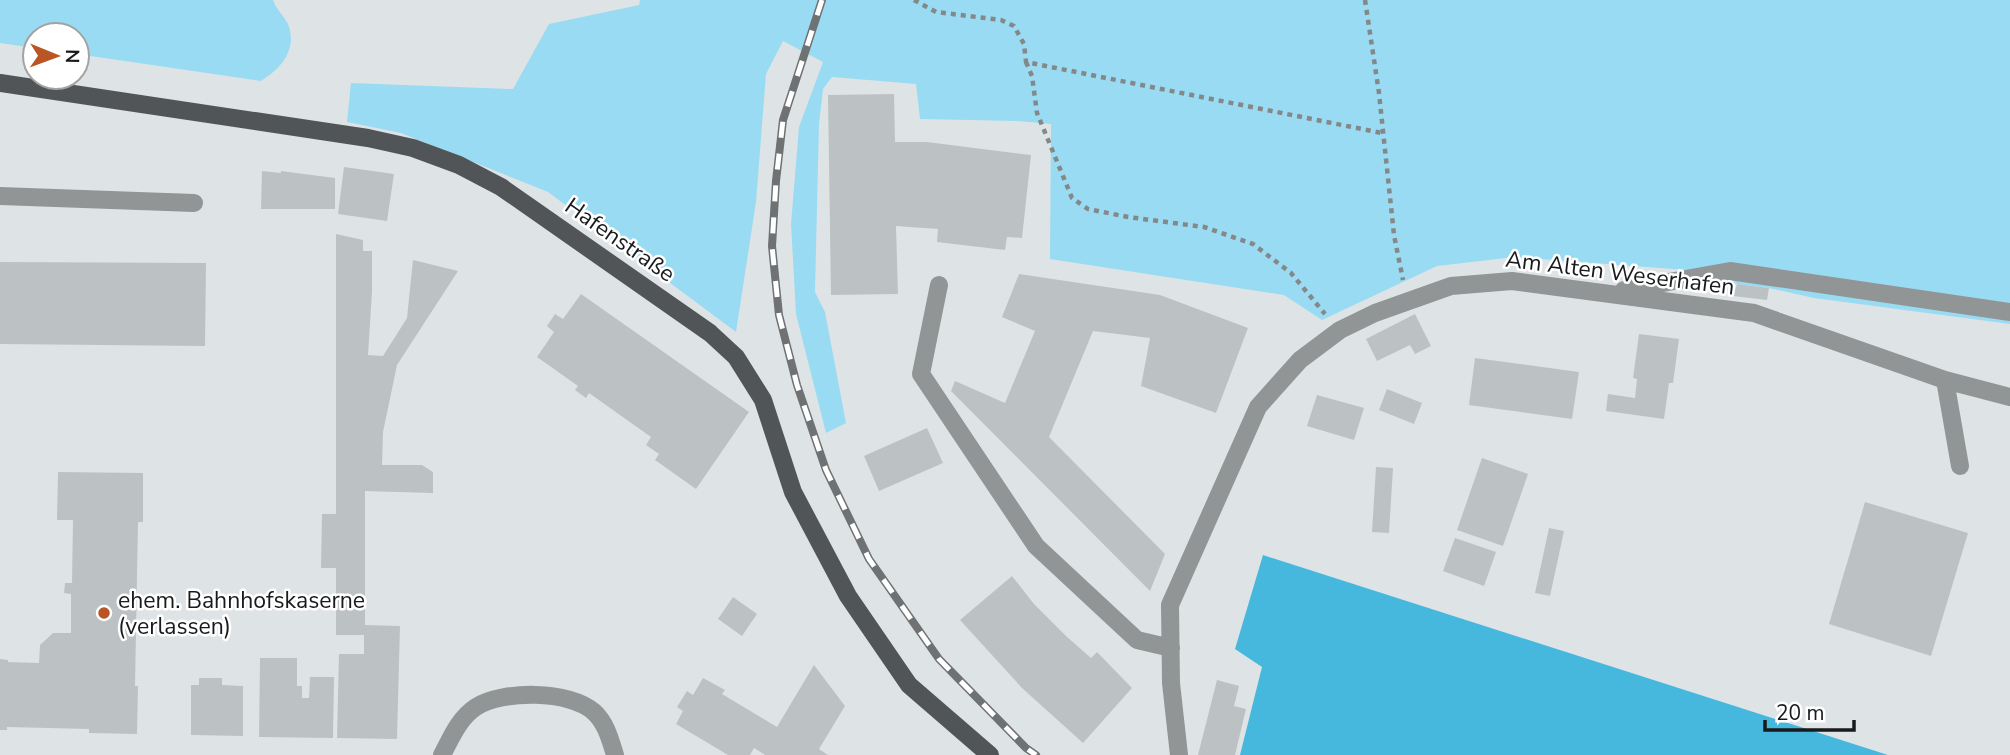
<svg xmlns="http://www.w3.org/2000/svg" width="2010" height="755" font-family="'Nunito Sans',sans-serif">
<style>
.green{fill:#99dbf3}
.water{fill:#46b8dd}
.building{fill:#bcc2c4}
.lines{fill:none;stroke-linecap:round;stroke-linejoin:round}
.path{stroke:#848889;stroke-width:4.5;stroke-dasharray:5 5;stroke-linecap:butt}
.minor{stroke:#929596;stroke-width:18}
.major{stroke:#515557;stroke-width:18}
.rail-casing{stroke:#6e7273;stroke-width:8}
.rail{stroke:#fff;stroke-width:5;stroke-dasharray:16;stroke-linecap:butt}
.poi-dot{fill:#ba5525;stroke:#fff;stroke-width:2.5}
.labels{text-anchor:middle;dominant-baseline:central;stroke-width:5;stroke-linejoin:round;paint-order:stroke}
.street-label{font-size:23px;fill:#181a1b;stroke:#fff}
.poi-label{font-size:23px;fill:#181a1b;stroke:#fff;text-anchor:start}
</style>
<rect width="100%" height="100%" fill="#dee4e6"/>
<path class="green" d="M0,0H273C276,9 284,16 288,24C298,49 281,69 261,81L77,54V35H35V48L0,43Z
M640,0H2010V324L1814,298L1769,288L1737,284L1686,270L1515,257L1437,266L1322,320L1284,295L1050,259L1051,124L1018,121L920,119L916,84L832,77L823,89L819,123L815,292L825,312L846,423L826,433L796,314L791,224L799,127L823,62L783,41L766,74L756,202L736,332L548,192L401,133L347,122L351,83L513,89L549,24L639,5Z"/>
<path class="water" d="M1263,555L1888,755H1240L1262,667L1235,649Z"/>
<path class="building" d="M894,94L895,142H927L1031,155L1022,238L1007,237L1005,250L937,242L938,229L896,226L898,294L831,295L828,95Z
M344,167L394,174L387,221L338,214Z
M262,171L281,173V171L335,178V209H261Z
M336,234L363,240V251H372V292L368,355L383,356L407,318L413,260L458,271L397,365L383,432L382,465H422L433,472V493L365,491V625L400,626L397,739L337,738L339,654H364V635H336V568H321L322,514H336Z
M0,262L206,263L205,346L0,344Z
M1019,274L1160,295L1248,328L1216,413L1141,386L1150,338L1093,331L1049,437L1165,554L1150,591L951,391L955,381L1005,403L1035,331L1002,317Z
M1737,284L1769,288L1767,300L1733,296Z
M581,294L749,412L696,489L655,460L659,454L646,445L651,437L589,393L586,398L575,390L578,386L537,357L554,332L547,326L555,314L563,319Z
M1415,314L1431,346L1415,354L1410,345L1377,361L1366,339Z
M1639,334L1679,339L1673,383H1669L1664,419L1606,411L1608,394L1635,398L1637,379L1633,378Z
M1475,358L1579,372L1572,419L1469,405Z
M1387,389L1422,403L1414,424L1379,410Z
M1317,395L1364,408L1354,440L1307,426Z
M927,428L943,463L879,491L864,456Z
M1482,458L1528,474L1503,546L1457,530Z
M1376,467L1393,468L1389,533L1372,532Z
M58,472L143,473V522H138L135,686H138L137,734L89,733V729L7,727V730H0V659L8,660V662L39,663L40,645L53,633H71V594L64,593L65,583H72L73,520H57Z
M1865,502L1968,533L1931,656L1829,624Z
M1549,528L1564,531L1550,596L1535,593Z
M1455,538L1496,552L1484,586L1443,571Z
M1012,576L1034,604L1066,636L1091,658L1097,652L1132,688L1083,743L1022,688L960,620Z
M733,597L757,614L742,636L718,619Z
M260,658H297V686H302V698H309L310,677H334L333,738L259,737Z
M814,665L845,706L819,749L828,755H765L754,748L750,755H728L676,724L683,711L677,707L687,691L693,695L703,678L725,690L722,694L777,727Z
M199,678H222V685L243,686V736L191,735V685H199Z
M1217,680L1239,686L1234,706L1246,709L1235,755H1198Z"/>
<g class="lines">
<path class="path" d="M914,0L936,12L1001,20L1014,26L1024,44L1026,62L1382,133
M1365,0L1379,93L1394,235L1403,280
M1026,62L1032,76L1037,113L1072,198L1088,209L1128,217L1204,227L1253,244L1291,273L1325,314"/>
<path class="minor" d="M0,196L194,203
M939,285L921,374L1036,546L1137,640L1171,648
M1624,290L1730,271L2010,312
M1945,380L2010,397
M442,755C451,738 459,718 476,707C502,690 570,690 594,712C606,723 610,739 615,755
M1179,755L1171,683L1170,605L1258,407L1300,360L1340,330L1375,313L1451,286L1512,281L1754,313L1945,380L1960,466"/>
<path class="major" d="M0,83L368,138L413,148L459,165L501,187L710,333L736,357L763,400L793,492L848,596L909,685L990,755"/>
<g class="rail-casing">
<path id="rail" d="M822,0L783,120L776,181L772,246L779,315L797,385L826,470L869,559L939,659L1026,748L1036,755"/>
</g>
<use href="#rail" class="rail"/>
</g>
<circle class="poi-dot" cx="104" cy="613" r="7"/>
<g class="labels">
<g class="street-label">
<text transform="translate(620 240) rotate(35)">Hafenstraße</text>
<text transform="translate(1620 273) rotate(7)">Am Alten Weserhafen</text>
</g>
<g class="poi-label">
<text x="118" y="600">ehem. Bahnhofskaserne<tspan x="118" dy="26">(verlassen)</tspan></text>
</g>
</g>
<g transform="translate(56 56) rotate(91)"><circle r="33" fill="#ffffff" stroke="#a3a3a4" stroke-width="2"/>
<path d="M0-5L12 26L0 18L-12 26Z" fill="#ba5525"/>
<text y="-10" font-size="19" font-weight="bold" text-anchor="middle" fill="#181a1b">N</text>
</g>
<path d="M1765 720v10h89v-10" fill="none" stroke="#181a1b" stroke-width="3.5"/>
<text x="1776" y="720" font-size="21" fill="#181a1b" stroke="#ffffff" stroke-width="5" paint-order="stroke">20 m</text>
</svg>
